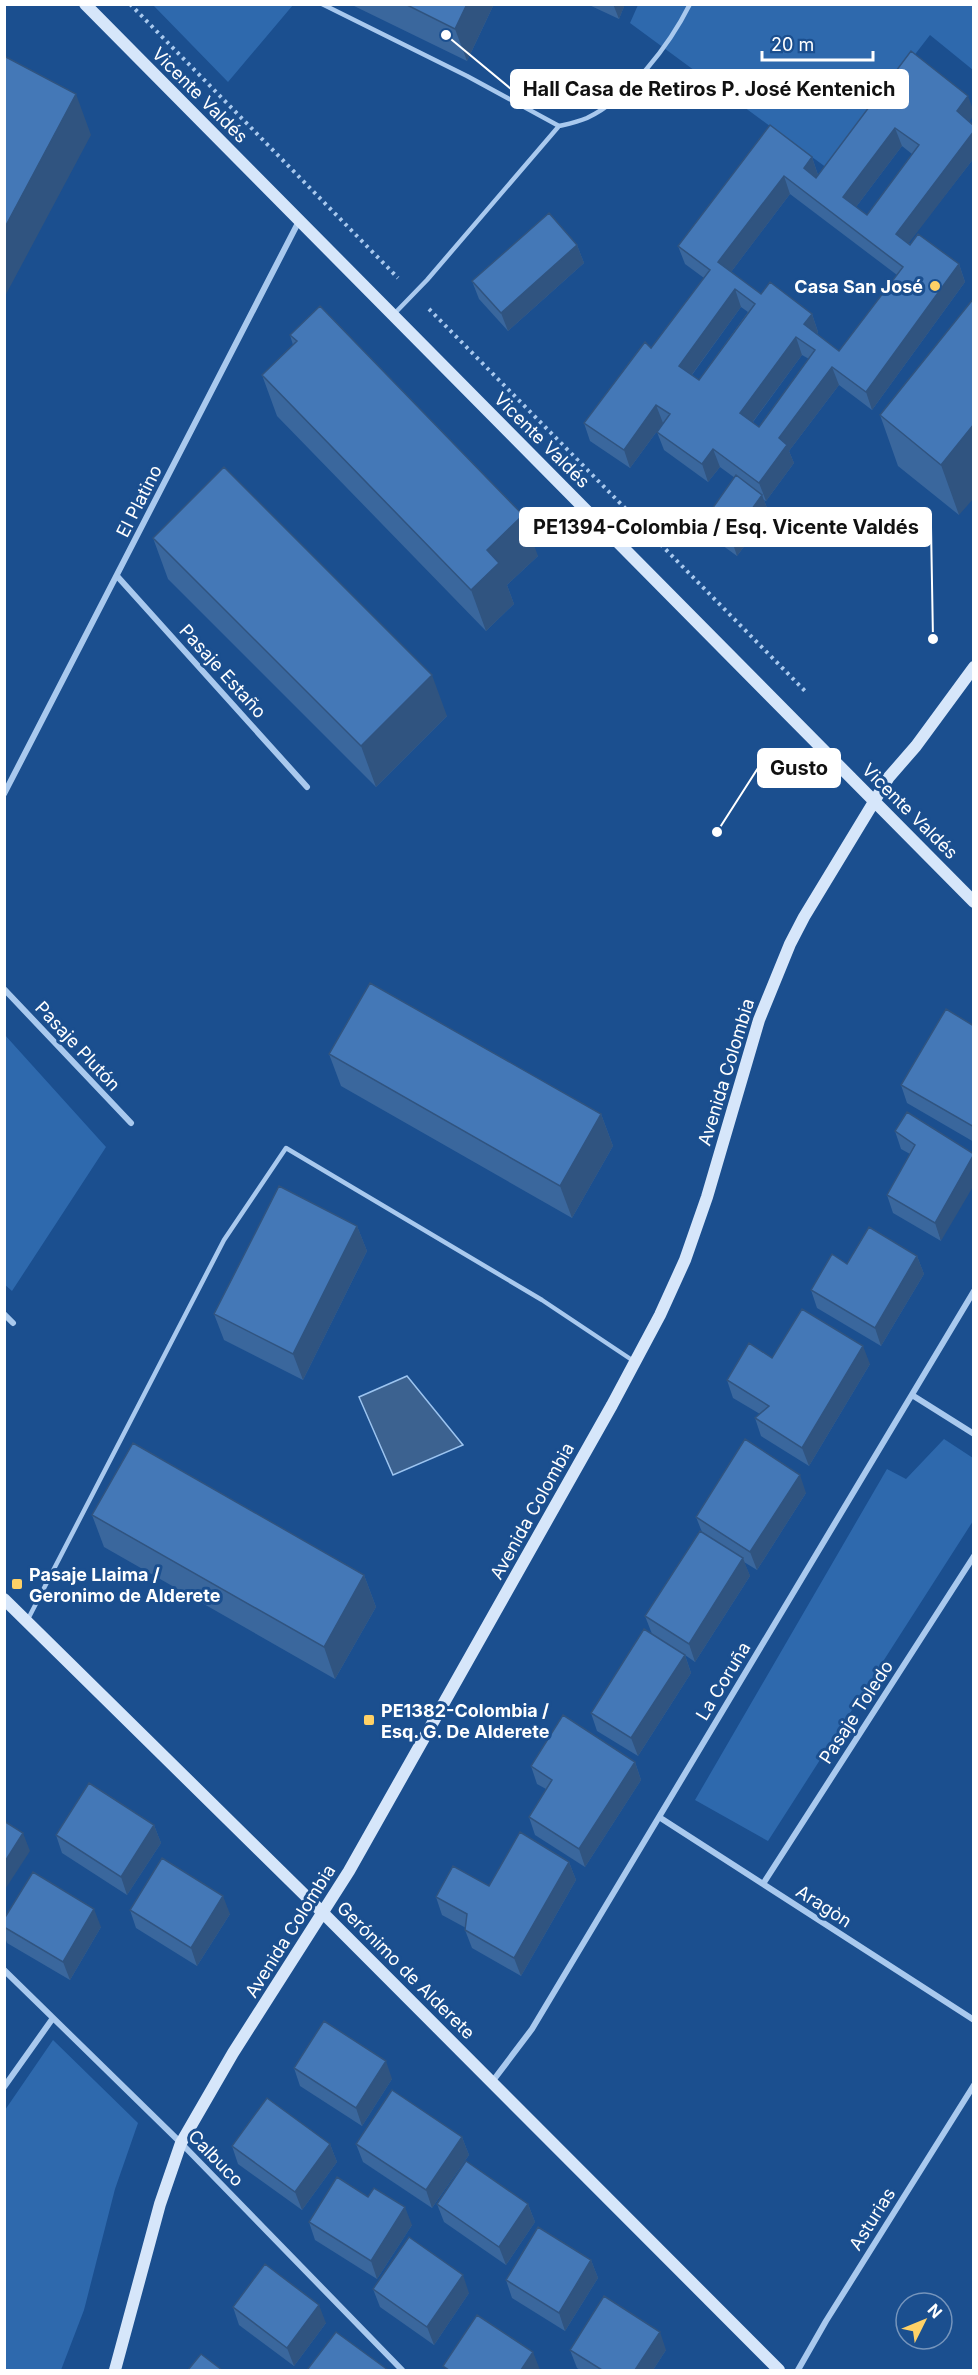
<svg xmlns="http://www.w3.org/2000/svg" width="978" height="2375" font-family="Inter,sans-serif">
<style>
.green{fill:#2e69ad}
.water{fill:#3c6290;stroke:#9cc4f0;stroke-width:1.5}
.lines{fill:none;stroke-linecap:round;stroke-linejoin:round}
.path{stroke:#a9c9ee;stroke-width:4;stroke-dasharray:3 4.5;stroke-linecap:butt}
.lane{stroke:#a9c9ee;stroke-width:4.5}
.street{stroke:#a9c9ee;stroke-width:6}
.secondary{stroke:#d6e6fa;stroke-width:12}
.wall{fill:#3a679d;fill-rule:evenodd}
.shaded-wall{fill:#305480}
.building{fill:#4478b7;stroke:#305480;stroke-width:1.5;fill-rule:evenodd}
.poi-dot{fill:#ffd166;stroke:#1b4f8f;stroke-width:2}
.labels{text-anchor:middle;dominant-baseline:central;stroke-width:6;stroke-linejoin:round;paint-order:stroke}
.street-label{font-size:18px;fill:#fff;stroke:#1b4f8f}
.poi-label{font-size:18px;font-weight:bold;fill:#fff;stroke:#1b4f8f;text-anchor:start}
.leader{fill:none;stroke:#fff;stroke-width:2}
.callout-dot{fill:#fff;stroke:#1b4f8f;stroke-width:2}
.callout{fill:#fff;stroke:#fff;stroke-width:2}
.callout-label{font-size:20px;text-anchor:middle;font-weight:bold;fill:#111}
</style>
<rect width="100%" height="100%" fill="#1b4f8f"/>
<path class="green" d="M153,5H293L228,82Z
M638,5H973V70L930,35L827,168L630,23Z
M4,1034L106,1147L12,1291L4,1284Z
M944,1439L973,1458V1521L768,1841L695,1800L887,1469L906,1479Z
M53,2040L138,2123L115,2189L84,2310L61,2370H5V2110Z"/>
<path class="water" d="M407,1376L463,1445L393,1475L359,1397Z"/>
<g class="lines">
<path class="path" d="M130,4L398,278
M429,309L807,693"/>
<path class="lane" d="M322,4L467,76L559,126C568,124 578,122 587,118C629,98 669,46 690,4
M395,313L427,280L559,126
M27,1621L224,1240L286,1148L542,1300L635,1362"/>
<path class="street" d="M117,576L307,787
M4,794L299,221
M4,989L131,1123
M4,1314L13,1323
M912,1395L974,1434
M659,1817L974,2020
M763,1884L974,1556
M4,1970L181,2143L402,2370
M492,2082L532,2029L974,1291
M4,2087L53,2018
M798,2370L826,2321L974,2085"/>
<path class="secondary" d="M85,4L974,902
M4,1599L323,1913L779,2370
M115,2370L160,2204L181,2143L233,2053L349,1871L612,1405L660,1315L685,1260L707,1197L759,1020L790,944L804,917L889,777L916,746L974,667"/>
</g>
<path class="wall" d="M350,4H494L467,61Z
M587,4H625L619,19Z
M911,51L969,122L974,126V158L908,243L959,264L965,282L872,410L839,385L789,451L794,463L766,501L764,500L769,513L737,556L711,537L705,519L735,478L720,467L708,482L664,450L657,432L664,423H663L630,468L590,441L584,423L651,348L704,278L685,264L678,246L812,157L818,175ZM902,146L912,154L867,215L856,207ZM790,194L897,275L839,351L817,334L818,332L812,314L761,294L731,272ZM741,307L748,312L699,380L692,375ZM802,355L809,359L759,427L753,422Z
M577,245L584,263L508,331L479,299L472,281Z
M974,298L959,515L898,466L880,415Z
M290,335L538,556L507,585L514,604L486,631L277,416L262,375L293,345Z
M153,538L447,716L376,787L168,579Z
M974,1026V1142L907,1103L901,1085Z
M329,1054L601,1114L613,1146L572,1218L341,1086Z
M907,1112L941,1241L893,1213L887,1195L910,1154L901,1149L895,1131Z
M357,1226L367,1251L303,1380L224,1340L214,1314Z
M917,1256L924,1274L881,1346L817,1308L811,1290L847,1264Z
M772,1358L870,1364L809,1466L761,1436L755,1418L760,1414L733,1398L727,1380Z
M806,1493L757,1570L744,1562L750,1576L695,1662L685,1655L691,1673L638,1756L597,1731L591,1713L652,1634L645,1616L702,1532L696,1517Z
M92,1515L364,1575L376,1607L335,1679L104,1547Z
M635,1762L641,1780L585,1867L535,1835L529,1817L546,1789L537,1784L531,1766Z
M154,1825L161,1843L127,1895L62,1853L56,1835Z
M569,1862L576,1880L521,1976L472,1948L465,1930L466,1928L442,1915L436,1897L489,1886Z
M130,1910L230,1914L197,1966L136,1928Z
M4,1919L101,1927L70,1980L7,1943L4,1935Z
M294,2068L392,2079L362,2126L300,2086Z
M462,2137L469,2155L432,2208L363,2162L356,2144Z
M330,2144L337,2162L302,2210L238,2164L232,2146Z
M437,2204H528L535,2222L506,2265L444,2222Z
M309,2222L412,2225L377,2279L315,2240Z
M591,2260L598,2278L565,2331L512,2298L506,2280Z
M373,2289L469,2293L434,2345L380,2307Z
M233,2307L326,2323L294,2366L239,2325Z
M570,2350H666L653,2370H580L577,2368Z"/>
<path class="shaded-wall" d="M467,4H494L467,61L455,29Z
M613,4H625L619,19Z
M76,94L91,135L4,298V229Z
M968,96L974,112V115L964,129L957,111Z
M895,128L902,146L850,215L843,197Z
M974,131V158L902,252L896,234Z
M812,157L818,175L811,186L804,168Z
M784,176L790,194L725,280L718,262Z
M577,245L584,263L508,331L501,313Z
M959,264L965,282L872,410L866,392Z
M735,289L741,307L685,384L679,366Z
M812,314L818,332L811,342L804,324Z
M796,337L802,355L746,431L740,413Z
M832,367L839,385L789,451L794,463L766,501L759,483L779,438Z
M656,405L663,423L630,468L624,450Z
M974,424V498L959,515L941,465Z
M713,449L720,467L708,482L702,464Z
M762,495L769,513L737,556L731,538Z
M523,515L538,556L507,585L514,604L486,631L471,590L487,550Z
M432,675L447,716L376,787L361,746Z
M601,1114L613,1146L572,1218L560,1186Z
M974,1155V1185L941,1241L935,1223Z
M357,1226L367,1251L303,1380L293,1354Z
M917,1256L924,1274L881,1346L875,1328Z
M863,1346L870,1364L809,1466L802,1448Z
M800,1475L806,1493L757,1570L750,1552Z
M743,1558L750,1576L695,1662L689,1644Z
M364,1575L376,1607L335,1679L324,1647Z
M685,1655L691,1673L638,1756L631,1738Z
M635,1762L641,1780L585,1867L579,1849Z
M154,1825L161,1843L127,1895L121,1877Z
M23,1833L30,1851L4,1891V1863Z
M569,1862L576,1880L521,1976L514,1958Z
M223,1896L230,1914L197,1966L191,1948Z
M94,1909L101,1927L70,1980L63,1962Z
M386,2061L392,2079L362,2126L356,2108Z
M462,2137L469,2155L432,2208L426,2190Z
M330,2144L337,2162L302,2210L295,2192Z
M528,2204L535,2222L506,2265L499,2247Z
M405,2207L412,2225L377,2279L371,2261Z
M591,2260L598,2278L565,2331L559,2313Z
M463,2275L469,2293L434,2345L427,2327Z
M319,2305L326,2323L294,2366L287,2348Z
M660,2332L666,2350L653,2370H635Z
M533,2352L540,2370H521Z"/>
<path class="building" d="M405,4H467L455,29Z
M911,51L968,96L957,111L974,126V131L896,234L910,245L918,234L959,264L866,392L832,367L779,438L787,445L759,483L713,449L702,464L657,432L670,414L656,405L624,450L584,423L645,342L651,348L710,270L678,246L770,125L812,157L804,168L816,178ZM895,128L919,145L867,215L843,197ZM784,176L903,267L839,351L804,324L812,314L770,282L761,294L718,262ZM735,289L755,304L699,380L679,366ZM796,337L815,350L759,427L740,413Z
M4,56L76,94L4,229Z
M549,213L577,245L501,313L472,281Z
M974,298V424L941,465L880,415Z
M320,306L523,515L487,550L499,563L471,590L262,375L297,341L290,335Z
M224,467L432,675L361,746L153,538Z
M736,475L762,495L731,538L705,519Z
M370,983L601,1114L560,1186L329,1054Z
M946,1009L974,1026V1127L901,1085Z
M907,1112L974,1154L935,1223L887,1195L915,1145L895,1131Z
M279,1186L357,1226L293,1354L214,1314Z
M869,1227L917,1256L875,1328L811,1290L832,1254L847,1264Z
M802,1309L863,1346L802,1448L755,1418L769,1406L727,1380L749,1343L772,1358Z
M745,1439L800,1475L750,1552L696,1517Z
M133,1443L364,1575L324,1647L92,1515Z
M700,1531L743,1558L689,1644L645,1616Z
M644,1629L685,1655L631,1738L591,1713Z
M563,1715L635,1762L579,1849L529,1817L552,1780L531,1766Z
M89,1783L154,1825L121,1877L56,1835Z
M4,1821L23,1833L4,1863Z
M520,1832L569,1862L514,1958L465,1930L467,1914L436,1897L453,1866L489,1886Z
M162,1858L223,1896L191,1948L130,1910Z
M33,1872L94,1909L63,1962L4,1927V1919Z
M324,2021L386,2061L356,2108L294,2068Z
M392,2090L462,2137L426,2190L356,2144Z
M267,2098L330,2144L295,2192L232,2146Z
M466,2161L528,2204L499,2247L437,2204Z
M337,2177L368,2197L374,2188L405,2207L371,2261L309,2222Z
M538,2227L591,2260L559,2313L506,2280Z
M409,2237L463,2275L427,2327L373,2289Z
M265,2264L319,2305L287,2348L233,2307Z
M604,2296L660,2332L635,2370H602L570,2350Z
M477,2315L533,2352L521,2370H449L443,2366Z
M336,2332L388,2370H307Z
M201,2354L222,2370H188Z"/>
<g class="poi-dot">
<circle cx="935" cy="286" r="6"/>
<rect x="11" y="1578" width="12" height="12" rx="3"/>
<rect x="363" y="1714" width="12" height="12" rx="3"/>
</g>
<g class="labels">
<g class="street-label">
<text transform="translate(200 95) rotate(45)">Vicente Valdés</text>
<text transform="translate(542 440) rotate(45)">Vicente Valdés</text>
<text transform="translate(139 501) rotate(-63)">El Platino</text>
<text transform="translate(223 671) rotate(48)">Pasaje Estaño</text>
<text transform="translate(910 811) rotate(45)">Vicente Valdés</text>
<text transform="translate(78 1046) rotate(47)">Pasaje Plutón</text>
<text transform="translate(726 1072) rotate(-73)">Avenida Colombia</text>
<text transform="translate(532 1511) rotate(-61)">Avenida Colombia</text>
<text transform="translate(723 1681) rotate(-59)">La Coruña</text>
<text transform="translate(856 1712) rotate(-57)">Pasaje Toledo</text>
<text transform="translate(824 1906) rotate(33)">Aragòn</text>
<text transform="translate(290 1931) rotate(-58)">Avenida Colombia</text>
<text transform="translate(406 1970) rotate(45)">Gerónimo de Alderete</text>
<text transform="translate(216 2158) rotate(46)">Calbuco</text>
<text transform="translate(872 2219) rotate(-58)">Asturias</text>
</g>
<g class="poi-label">
<text x="923" y="286" text-anchor="end">Casa San José</text>
<text x="29" y="1574">Pasaje Llaima /<tspan x="29" dy="21">Geronimo de Alderete</tspan></text>
<text x="381" y="1710">PE1382-Colombia /<tspan x="381" dy="21">Esq. G. De Alderete</tspan></text>
</g>
</g>
<path class="leader" d="M446 35L511 89M933 639L931 527M717 832L758 768"/>
<g class="callout-dot">
<circle cx="446" cy="35" r="6"/>
<circle cx="933" cy="639" r="6"/>
<circle cx="717" cy="832" r="6"/>
</g>
<g class="callout">
<rect x="511" y="70" width="397" height="38" rx="6"/>
<rect x="520" y="508" width="411" height="38" rx="6"/>
<rect x="758" y="749" width="82" height="38" rx="6"/>
</g>
<g class="callout-label">
<text x="709" y="96">Hall Casa de Retiros P. José Kentenich</text>
<text x="726" y="534">PE1394-Colombia / Esq. Vicente Valdés</text>
<text x="799" y="775">Gusto</text>
</g>
<rect width="978" height="2375" fill="none" stroke="#ffffff" stroke-width="12"/>
<g transform="translate(924 2321) rotate(47)"><circle r="28" fill="#1b4f8f" stroke="#7695bc" stroke-width="1.5"/>
<path d="M0-4.5L10 22L0 15L-10 22Z" fill="#ffd166"/>
<text y="-9" font-size="16" font-weight="bold" text-anchor="middle" fill="#ffffff">N</text>
</g>
<path d="M762 51v9h111v-9" fill="none" stroke="#ffffff" stroke-width="3"/>
<text x="771" y="51" font-size="18" fill="#ffffff" stroke="#1b4f8f" stroke-width="4.5" paint-order="stroke">20 m</text>
</svg>
